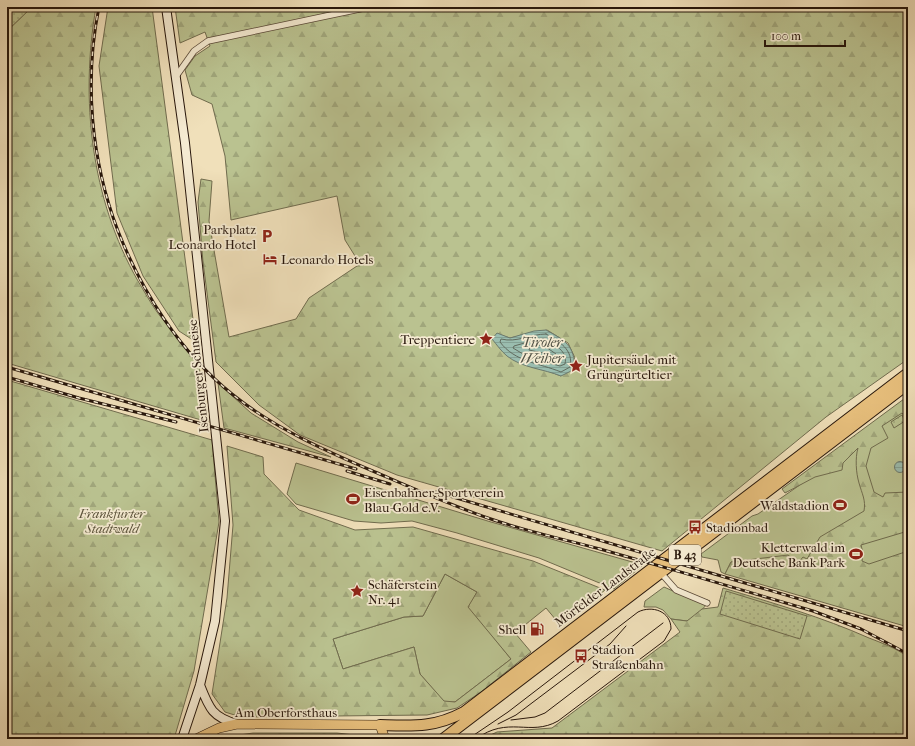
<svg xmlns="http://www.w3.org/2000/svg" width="915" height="746" font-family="'IM FELL French Canon',serif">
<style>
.grass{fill:#bac290;stroke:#706c4e}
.forest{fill:url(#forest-firs);stroke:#706c4e;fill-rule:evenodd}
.park{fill:url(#park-dots);stroke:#706c4e}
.water{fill:url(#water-rules);stroke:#6c7a6d}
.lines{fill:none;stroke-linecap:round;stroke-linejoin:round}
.shore{stroke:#606a5d;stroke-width:1}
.street-casing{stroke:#594837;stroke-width:7}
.secondary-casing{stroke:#27160b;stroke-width:10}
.primary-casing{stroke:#27160b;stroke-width:10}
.highway-casing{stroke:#27160b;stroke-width:12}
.street{stroke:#f5ebd2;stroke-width:5.5}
.secondary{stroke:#f5ebd2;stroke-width:8}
.primary{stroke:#e8c07d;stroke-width:9}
.highway{stroke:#e8c07d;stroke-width:10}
.tram{stroke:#27160b;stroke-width:1}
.rail-casing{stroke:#27160b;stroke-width:3}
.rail{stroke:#f5ebd2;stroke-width:1.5;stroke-dasharray:4.5;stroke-linecap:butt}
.labels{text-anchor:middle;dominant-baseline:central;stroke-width:3.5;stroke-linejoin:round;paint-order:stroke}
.shield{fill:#f5ebd2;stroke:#655647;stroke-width:1}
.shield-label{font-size:12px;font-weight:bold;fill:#27160b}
.poi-label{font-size:13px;fill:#27160b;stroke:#f5ebd2;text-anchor:start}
.street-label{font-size:13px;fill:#27160b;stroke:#f5ebd2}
.park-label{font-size:13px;font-style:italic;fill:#5a523a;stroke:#f5ebd2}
.water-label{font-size:14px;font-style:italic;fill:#4f5044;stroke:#f5ebd2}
</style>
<defs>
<pattern id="forest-firs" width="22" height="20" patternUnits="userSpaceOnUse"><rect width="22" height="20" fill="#bac290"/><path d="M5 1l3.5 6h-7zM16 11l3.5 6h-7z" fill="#a0a67b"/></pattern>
<pattern id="park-dots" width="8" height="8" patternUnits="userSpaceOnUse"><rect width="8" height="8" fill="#bac290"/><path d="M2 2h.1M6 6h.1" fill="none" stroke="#a0a67b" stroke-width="1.8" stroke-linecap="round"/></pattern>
<pattern id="water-rules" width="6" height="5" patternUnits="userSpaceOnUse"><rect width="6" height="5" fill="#9abdaf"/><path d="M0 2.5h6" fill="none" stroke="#85a295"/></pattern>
</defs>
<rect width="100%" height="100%" fill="#f0e0ba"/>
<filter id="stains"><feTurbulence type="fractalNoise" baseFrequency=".005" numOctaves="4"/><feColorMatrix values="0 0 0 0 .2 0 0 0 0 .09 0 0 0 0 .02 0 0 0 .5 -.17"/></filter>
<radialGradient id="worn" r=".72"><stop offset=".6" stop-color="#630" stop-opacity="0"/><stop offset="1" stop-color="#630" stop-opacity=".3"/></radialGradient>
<path class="grass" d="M908,397V589L807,559L798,564L731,562L725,574L721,572L718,560L702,557L701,554L752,516L758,514L807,480Z
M296,463L491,522L643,565L614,589L539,558L457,533L412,521L381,523L354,521L296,504L287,494Z
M445,574L477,592L469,607L511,659L455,702H444L420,674L414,647L343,669L333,639L404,617L423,616Z
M664,587L673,591L678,588L685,593L710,601L695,617L687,621L671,619L663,610L656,607H644L645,601Z"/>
<path class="forest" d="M32,7H96C80,99 91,199 138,281C144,291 150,302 157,312C170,330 188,346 198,365C202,374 206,410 208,422L7,363V31Z
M108,7H152L196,342L179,331L143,276L117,213L99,66Z
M175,7H908V359L826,417L662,551L397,475L300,435L259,405L216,362L203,262L198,202L201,179L212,181L209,221L229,337L296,319L309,298L360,264L345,240L337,196L231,220L225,156L212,104L192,95L185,70L195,56L210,46L205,32L180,43ZM547,330L568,343L575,358L561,376L548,371L525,365L497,334L510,338Z
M7,380L212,440L219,522L194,671L174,739H7Z
M218,383L251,413L298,442L331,457L224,428Z
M908,396V421L902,413L882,426L888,438L871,448L866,466L874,492L883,497L885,493L908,492V531L861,545L863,553L862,561L869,564L908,551V627L725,574L731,562L788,555L798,563L803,557L807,559L820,537L864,511C866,500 862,494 859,483C856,473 855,458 858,448L843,463L842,470L815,477L785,493L782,489Z
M227,446L263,457L264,474L299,510L355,530L413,527L533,561L605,590L561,626L546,608L515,633L531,652L481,692L457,708L427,715L241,717L225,712L212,694L227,598L233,525ZM445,574L477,592L468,607L511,659L455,702L444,701L420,674L414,647L343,669L333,639L404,617L423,616Z
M723,588C773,603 822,617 869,638C882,643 896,648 908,657V739H482L497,732L552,728L680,632L671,619L687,621L702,609L718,607Z
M253,733H337L372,737V739H213Z"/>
<path class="park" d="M7,7H32L7,31Z
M902,415L905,421L894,428L891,422Z
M726,591L807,616L800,639L720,614Z"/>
<path class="water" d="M546,330C566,341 574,345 575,369L561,376C544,369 522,368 507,356C501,351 497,345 492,339L497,333L510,338L534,331Z
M894.5 467a5.5 5.5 0 1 1 11 0a5.5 5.5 0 1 1-11 0Z"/>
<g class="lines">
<path class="shore" d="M546,334C559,341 574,350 570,367L561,372C539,363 515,362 500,342L501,339C517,343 530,334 546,334Z
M545,339C555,345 568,351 565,364L560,366L528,357L513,348L514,346L535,340Z
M543,345L556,354V356L529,350L530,347Z"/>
<g class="street-casing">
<path id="street" d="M177,75L194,51L208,41L369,7
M661,573L676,590L707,603"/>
</g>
<g class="secondary-casing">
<path id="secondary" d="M166,7L185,143L225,521L215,621L200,685L182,739
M200,685C209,708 212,717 237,724"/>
</g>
<g class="primary-casing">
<path id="primary" d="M196,739L219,728L237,724L380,725L385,739"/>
</g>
<g class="highway-casing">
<path id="highway" d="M380,725C413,726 434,728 464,712L908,373
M443,739L908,384"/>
</g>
<use href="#street" class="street"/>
<use href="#secondary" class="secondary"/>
<use href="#primary" class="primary"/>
<use href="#highway" class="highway"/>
<path class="tram" d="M511,720L535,717L545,713L663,623
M498,724L516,715L610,644L626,626
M468,739L508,712L638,612C652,605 671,611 671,629L664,641L558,721C530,737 508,715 476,739"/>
<g class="rail-casing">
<path id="rail" d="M99,7C84,81 91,160 118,231C142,292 180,352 232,394C274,428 326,451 375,472C412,488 450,505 488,518C525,531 563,539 600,549C671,569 743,590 813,611L861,629L908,654
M7,367L356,469
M7,377L79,398L176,422
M347,471L390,484
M436,492L908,631"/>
</g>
<use href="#rail" class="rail"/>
</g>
<defs>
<g id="parking-bare" transform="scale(1.08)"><path d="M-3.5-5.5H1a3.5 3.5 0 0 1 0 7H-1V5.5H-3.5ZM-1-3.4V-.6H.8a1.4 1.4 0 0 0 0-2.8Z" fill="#8f2418" stroke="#f5ebd2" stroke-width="2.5" paint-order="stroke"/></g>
<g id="hotel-bare" transform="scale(1.08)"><path d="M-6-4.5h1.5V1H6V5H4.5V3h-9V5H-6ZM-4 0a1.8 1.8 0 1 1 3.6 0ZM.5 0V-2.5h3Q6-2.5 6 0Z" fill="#8f2418" stroke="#f5ebd2" stroke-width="2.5" paint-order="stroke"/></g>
<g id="sight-bare" transform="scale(1.08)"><path d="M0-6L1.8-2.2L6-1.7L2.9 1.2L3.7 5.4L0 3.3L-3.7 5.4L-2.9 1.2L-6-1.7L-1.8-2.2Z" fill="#8f2418" stroke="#f5ebd2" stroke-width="2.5" paint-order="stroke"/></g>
<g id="stadium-bare" transform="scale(1.08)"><path d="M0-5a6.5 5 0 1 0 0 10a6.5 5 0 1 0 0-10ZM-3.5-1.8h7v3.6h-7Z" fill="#8f2418" stroke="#f5ebd2" stroke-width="2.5" paint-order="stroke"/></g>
<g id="bus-bare" transform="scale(1.08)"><path d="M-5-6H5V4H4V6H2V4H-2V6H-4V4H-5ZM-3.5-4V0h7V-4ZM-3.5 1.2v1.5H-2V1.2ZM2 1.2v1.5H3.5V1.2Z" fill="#8f2418" stroke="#f5ebd2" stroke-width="2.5" paint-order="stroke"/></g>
<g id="fuel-bare" transform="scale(1.08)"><path d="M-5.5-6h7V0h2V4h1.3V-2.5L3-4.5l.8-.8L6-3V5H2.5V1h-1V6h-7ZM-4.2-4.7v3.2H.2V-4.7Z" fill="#8f2418" stroke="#f5ebd2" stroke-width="2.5" paint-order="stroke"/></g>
</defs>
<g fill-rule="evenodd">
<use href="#parking-bare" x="267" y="236"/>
<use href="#hotel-bare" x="270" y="259"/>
<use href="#sight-bare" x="486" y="339"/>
<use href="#sight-bare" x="576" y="366"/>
<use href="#stadium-bare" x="353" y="499"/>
<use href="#stadium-bare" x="840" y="505"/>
<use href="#bus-bare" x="695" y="527"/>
<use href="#stadium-bare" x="856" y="554"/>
<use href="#sight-bare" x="357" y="591"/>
<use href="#fuel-bare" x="537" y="629"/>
<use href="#bus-bare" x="581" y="656"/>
</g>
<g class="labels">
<rect class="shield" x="669" y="545" width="32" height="20" rx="3"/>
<g class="shield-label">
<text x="685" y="555">B 43</text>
</g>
<g class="poi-label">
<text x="256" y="229" text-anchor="end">Parkplatz<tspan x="256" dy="15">Leonardo Hotel</tspan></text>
<text x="281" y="259">Leonardo Hotels</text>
<text x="475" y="339" text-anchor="end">Treppentiere</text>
<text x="587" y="359">Jupitersäule mit<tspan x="587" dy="15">Grüngürteltier</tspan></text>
<text x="364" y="492">Eisenbahner-Sportverein<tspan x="364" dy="15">Blau-Gold e.V.</tspan></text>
<text x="829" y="505" text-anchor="end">Waldstadion</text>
<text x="706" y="527">Stadionbad</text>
<text x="845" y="547" text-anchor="end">Kletterwald im<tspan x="845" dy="15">Deutsche Bank Park</tspan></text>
<text x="368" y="584">Schäferstein<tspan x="368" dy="15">Nr. 41</tspan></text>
<text x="526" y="629" text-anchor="end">Shell</text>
<text x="592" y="649">Stadion<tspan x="592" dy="15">Straßenbahn</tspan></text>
</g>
<g class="street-label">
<text transform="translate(198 376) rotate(-96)">Isenburger Schneise</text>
<text transform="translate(605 587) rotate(-37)">Mörfelder Landstraße</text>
<text x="286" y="712">Am Oberforsthaus</text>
</g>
<g class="park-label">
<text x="112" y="513">Frankfurter<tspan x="112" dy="15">Stadtwald</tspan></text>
</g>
<g class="water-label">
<text x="542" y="342">Tiroler<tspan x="542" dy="16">Weiher</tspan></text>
</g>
</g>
<rect width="915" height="746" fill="none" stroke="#f0e0ba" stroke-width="24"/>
<rect x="8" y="8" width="899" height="730" fill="none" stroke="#27160b" stroke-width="2"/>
<rect x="12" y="12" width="891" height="722" fill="none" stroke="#27160b"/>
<path d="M765 40v6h80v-6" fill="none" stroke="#27160b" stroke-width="2"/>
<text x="771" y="40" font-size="12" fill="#27160b" stroke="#f5ebd2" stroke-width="3" paint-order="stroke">100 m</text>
<rect width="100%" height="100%" filter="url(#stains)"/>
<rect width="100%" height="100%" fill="url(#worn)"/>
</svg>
